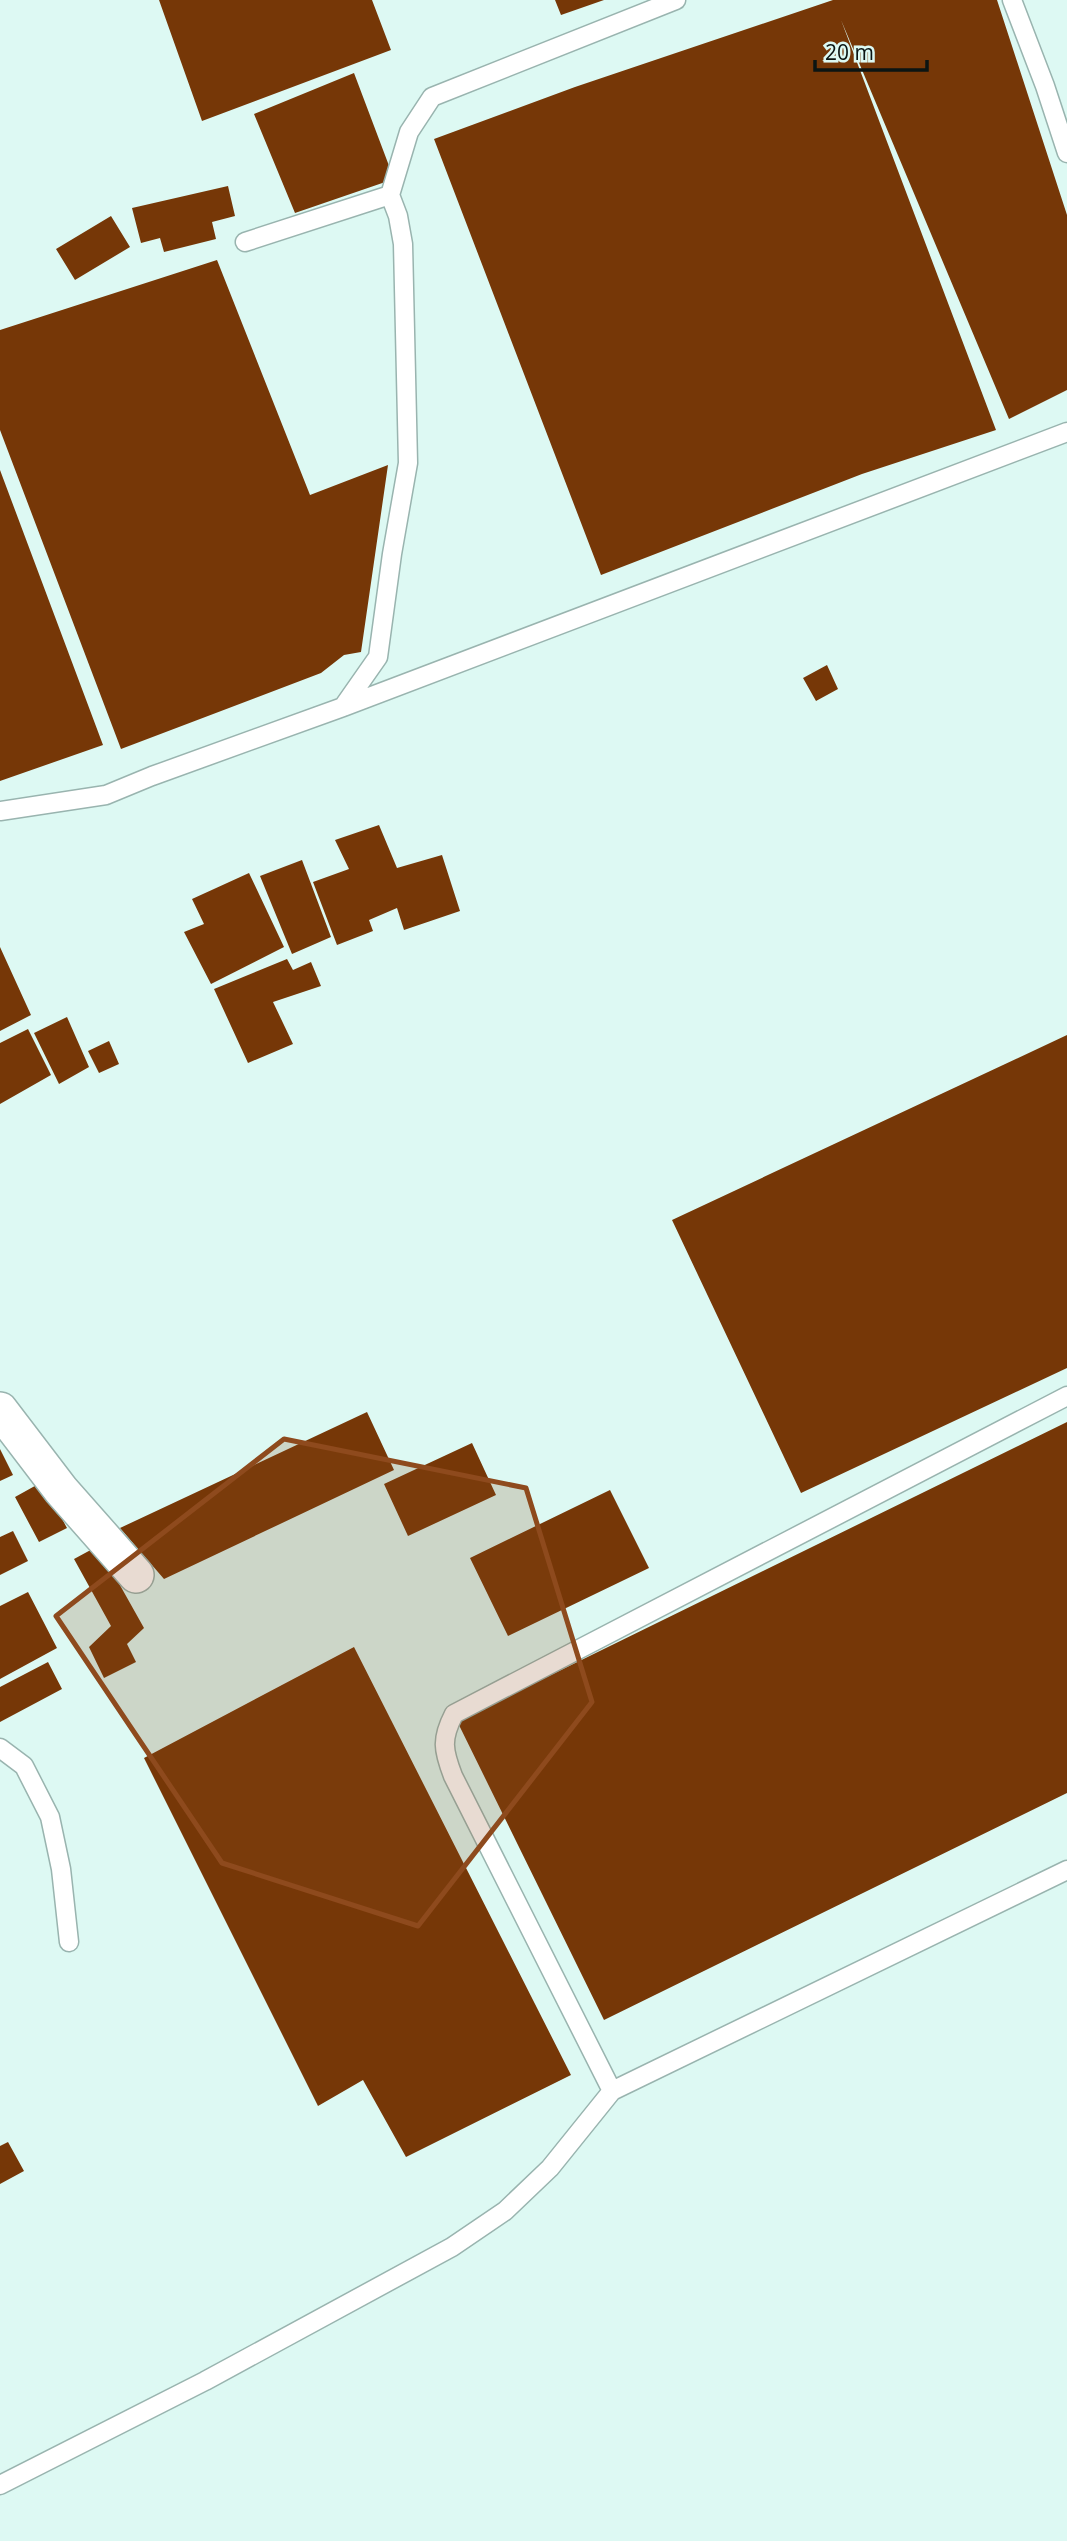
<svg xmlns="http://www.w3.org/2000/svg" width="1067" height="2541" font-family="'Open Sans',sans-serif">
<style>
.building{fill:#763707}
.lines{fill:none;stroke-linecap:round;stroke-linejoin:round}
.service-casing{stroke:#99b4af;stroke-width:21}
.minor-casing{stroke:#99b4af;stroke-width:38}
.service{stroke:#fff;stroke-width:18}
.minor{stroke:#fff;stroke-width:35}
.marked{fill:#8e4a1d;fill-opacity:0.2;stroke:#8e4a1d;stroke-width:5;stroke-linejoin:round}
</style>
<rect width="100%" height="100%" fill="#ddf9f3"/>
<path class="building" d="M159,0H372L391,50L202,121Z
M555,0H604L561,15Z
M833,0H997L1067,215V390L1009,419L841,20L996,430L862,474L601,575L434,139L575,87Z
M354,73L394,179L295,213L254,114Z
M228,186L235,216L212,222L216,239L164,252L160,238L141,243L132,208Z
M111,216L130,247L75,280L56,249Z
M217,260L310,495L388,465L361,652L344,655L321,673L121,749L0,430V330Z
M0,470L103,745L0,781Z
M827,665L838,689L816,701L803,678Z
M379,825L397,868L442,855L460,911L404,930L397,908L369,920L373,931L337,945L313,882L349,869L335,840Z
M302,860L331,937L292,954L260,876Z
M249,873L284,947L211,984L184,932L204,924L192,899Z
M0,947L31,1015L0,1031Z
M287,959L293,970L311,962L321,986L273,1002L293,1044L248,1063L214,989Z
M67,1017L89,1067L59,1084L34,1033Z
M28,1029L51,1075L0,1104V1043Z
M1067,1035V1368L801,1493L672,1220Z
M109,1041L119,1064L99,1073L88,1051Z
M367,1412L394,1470L164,1579L120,1528Z
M1067,1422V1793L604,2020L457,1721Z
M472,1443L496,1495L408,1536L384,1484Z
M0,1449L13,1475L0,1481Z
M42,1482L67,1528L39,1542L15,1497Z
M610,1490L649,1568L508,1636L470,1558Z
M13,1531L28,1561L0,1575V1537Z
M98,1546L144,1628L127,1644L136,1662L104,1678L89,1647L111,1626L74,1559Z
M28,1592L57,1648L0,1679V1606Z
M354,1647L571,2075L406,2157L363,2080L318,2106L144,1758Z
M48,1662L62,1689L0,1722V1687Z
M8,2142L24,2171L0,2184V2146Z"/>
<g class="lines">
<g class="service-casing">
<path id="service" d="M1012,0L1045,86L1067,153
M245,242L390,195
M343,707L378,657L392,554L408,463L403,244L398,216L390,195L409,132L432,97L676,0
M0,811L106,795L152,776L343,707L1067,432
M0,1748L24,1766L50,1817L61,1869L69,1942
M612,2091L453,1776C443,1750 441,1739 454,1714L1067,1396
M0,2485L205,2381L452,2247L505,2211L550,2168L612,2091L1067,1870"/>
</g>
<g class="minor-casing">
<path id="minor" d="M0,1410L61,1490L136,1575"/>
</g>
<use href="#service" class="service"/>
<use href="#minor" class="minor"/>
</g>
<path class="marked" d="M284,1439L526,1488L592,1702L418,1926L222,1863L56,1616Z"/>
<path d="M815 60v10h112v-10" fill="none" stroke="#0b1513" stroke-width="3.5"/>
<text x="825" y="60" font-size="21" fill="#0b1513" stroke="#ddf9f3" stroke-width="5" paint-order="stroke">20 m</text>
</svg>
